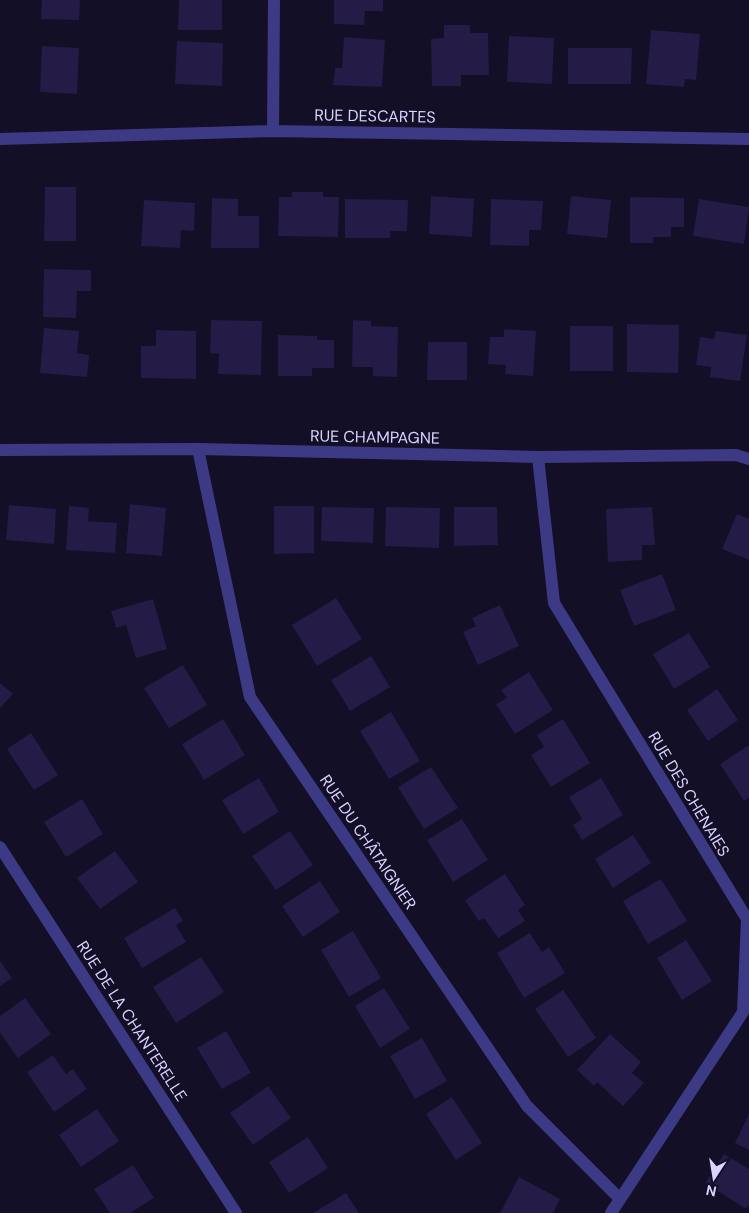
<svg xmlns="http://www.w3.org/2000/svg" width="749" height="1213" font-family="'DM Sans',sans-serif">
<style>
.building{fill:#241b47}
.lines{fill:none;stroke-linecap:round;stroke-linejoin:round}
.minor{stroke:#3d3a85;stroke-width:12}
.labels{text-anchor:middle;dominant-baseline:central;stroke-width:4.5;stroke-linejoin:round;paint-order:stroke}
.street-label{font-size:16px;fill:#d9d4ff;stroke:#130f26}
</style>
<rect width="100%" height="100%" fill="#130f26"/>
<path class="building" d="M42,0H80L79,20L41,19Z
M179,0H222V30H178Z
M334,0H383V11H365L364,25L334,24Z
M444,25H470V33H488L489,75H461V86H432L431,39L444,38Z
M651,30L700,34L696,80L685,79L684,87L646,84Z
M509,36L554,38L552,84L507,82Z
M344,37L385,40L382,87L333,85L335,68H342Z
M177,41L223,43L222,86L175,84Z
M42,46L79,48L77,94L40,92Z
M568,48H632L631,84H568Z
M45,187H76V241H44Z
M292,192H323V197H339L338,237L278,236L279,197H292Z
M431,196L474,199L472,237L429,234Z
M571,196L611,200L607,238L567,234Z
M630,197L684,198V227H671V237H653V243H630Z
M212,198L238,199V216H259V248H211Z
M345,199L408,200L407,231H390V238H345Z
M491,199L543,201L541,230H529V246L490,245Z
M699,199L749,207L744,244L693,236Z
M144,200L195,203L194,231L181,230L180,248L141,246Z
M44,269L91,270V291H77L76,318L43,317Z
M211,320L262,321L261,375L218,374L219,354L210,353Z
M353,320L371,321V326L398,327L397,377L373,376V367H352Z
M627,324L679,325L678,373L627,372Z
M570,326H613V371H570Z
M44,328L79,331L77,353L89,355L87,377L40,373Z
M504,329L536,331L533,376L505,374L506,365L488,364L490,337H504Z
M156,330L196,331V379L141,378V346H156Z
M716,331L747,335L740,381L710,377L711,367L696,365L700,337L714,339Z
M278,335L317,336V340H334V368H312V376H278Z
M428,342H467V380H427Z
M130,504L166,508L162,556L126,553Z
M9,505L56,509L54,544L6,540Z
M69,506L89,508L88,521L117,523L115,553L66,550Z
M274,506H314V553L274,554Z
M322,507L374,508L373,543L321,541Z
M386,507L440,508L439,548L385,546Z
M454,507H497L498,545L454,546Z
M652,507L655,545H642V560L608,562L606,509Z
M737,514L749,519V560L722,549Z
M662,574L676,610L634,626L620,590Z
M336,598L362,639L317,666L292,625Z
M153,599L167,649L136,658L126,625L116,628L111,611Z
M500,605L519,646L478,665L463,632L476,626L472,618Z
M689,633L710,667L674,689L653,654Z
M371,656L390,687L350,711L331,680Z
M183,665L207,705L169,728L144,688Z
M529,672L553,710L515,734L496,704L507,698L501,690Z
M0,683L13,694L0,708Z
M717,689L738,720L708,741L687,710Z
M391,712L420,761L389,779L360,731Z
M223,719L245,755L204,780L182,744Z
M563,719L590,763L551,787L531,755L544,747L537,735Z
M31,733L58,775L34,790L7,749Z
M749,745V798L744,801L720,764Z
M431,767L458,808L424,829L398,787Z
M259,778L279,812L243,834L222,800Z
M601,778L623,815L582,840L573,825L582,819L569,797Z
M82,799L103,834L66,857L44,822Z
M462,819L488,860L453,882L427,840Z
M290,831L313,865L276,890L252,856Z
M633,835L651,863L613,888L595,859Z
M115,851L138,882L100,909L77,878Z
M505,874L525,905L518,910L525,921L498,938L484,918L479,921L465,900Z
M661,879L687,921L648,944L623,901Z
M320,881L340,912L303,937L282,906Z
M175,908L183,921L176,925L186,942L142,968L124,938Z
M353,931L381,978L349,997L321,950Z
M530,933L542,952L549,947L565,973L524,998L497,953Z
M686,940L712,981L682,1000L657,958Z
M201,957L224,992L176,1023L153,987Z
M0,961L12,978L0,986Z
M384,988L410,1029L380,1048L355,1006Z
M563,990L596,1038L568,1057L535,1009Z
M25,998L51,1034L18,1058L0,1033V1016Z
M226,1031L251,1073L222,1089L197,1048Z
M610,1034L641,1062L632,1073L644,1083L623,1106L597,1082L594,1086L577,1070Z
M422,1038L447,1081L415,1099L390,1056Z
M53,1055L66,1074L73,1069L87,1089L54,1112L27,1072Z
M268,1086L291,1118L253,1145L230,1113Z
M452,1097L482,1143L456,1160L426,1114Z
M97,1109L119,1141L81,1167L59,1135Z
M749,1114V1150L735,1143Z
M308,1137L328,1168L289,1193L269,1162Z
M724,1154L749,1169V1205L746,1209L705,1183Z
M133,1165L154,1198L130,1213H110L94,1189Z
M519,1177L560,1199L553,1213H500Z
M346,1193L359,1213H313Z"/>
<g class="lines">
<path class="minor" d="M273,131L274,0
M0,139L273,131L749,139
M198,449L250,697L527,1106L620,1199
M0,450L198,449L538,457L736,455L749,459
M538,457L554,603L747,919L743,1012L611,1213
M0,847L236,1213"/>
</g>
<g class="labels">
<g class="street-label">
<text transform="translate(375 116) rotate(1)">RUE DESCARTES</text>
<text transform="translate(375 437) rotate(1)">RUE CHAMPAGNE</text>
<text transform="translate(689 794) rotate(59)">RUE DES CHENAIES</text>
<text transform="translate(368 842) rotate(56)">RUE DU CHÂTAIGNIER</text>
<text transform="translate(132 1021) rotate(57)">RUE DE LA CHANTERELLE</text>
</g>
</g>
<g transform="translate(714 1178) rotate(192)" stroke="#130f26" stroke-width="4" paint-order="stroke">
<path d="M0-4L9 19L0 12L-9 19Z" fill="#d9d4ff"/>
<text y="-8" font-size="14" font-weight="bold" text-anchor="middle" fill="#d9d4ff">N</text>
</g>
</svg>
